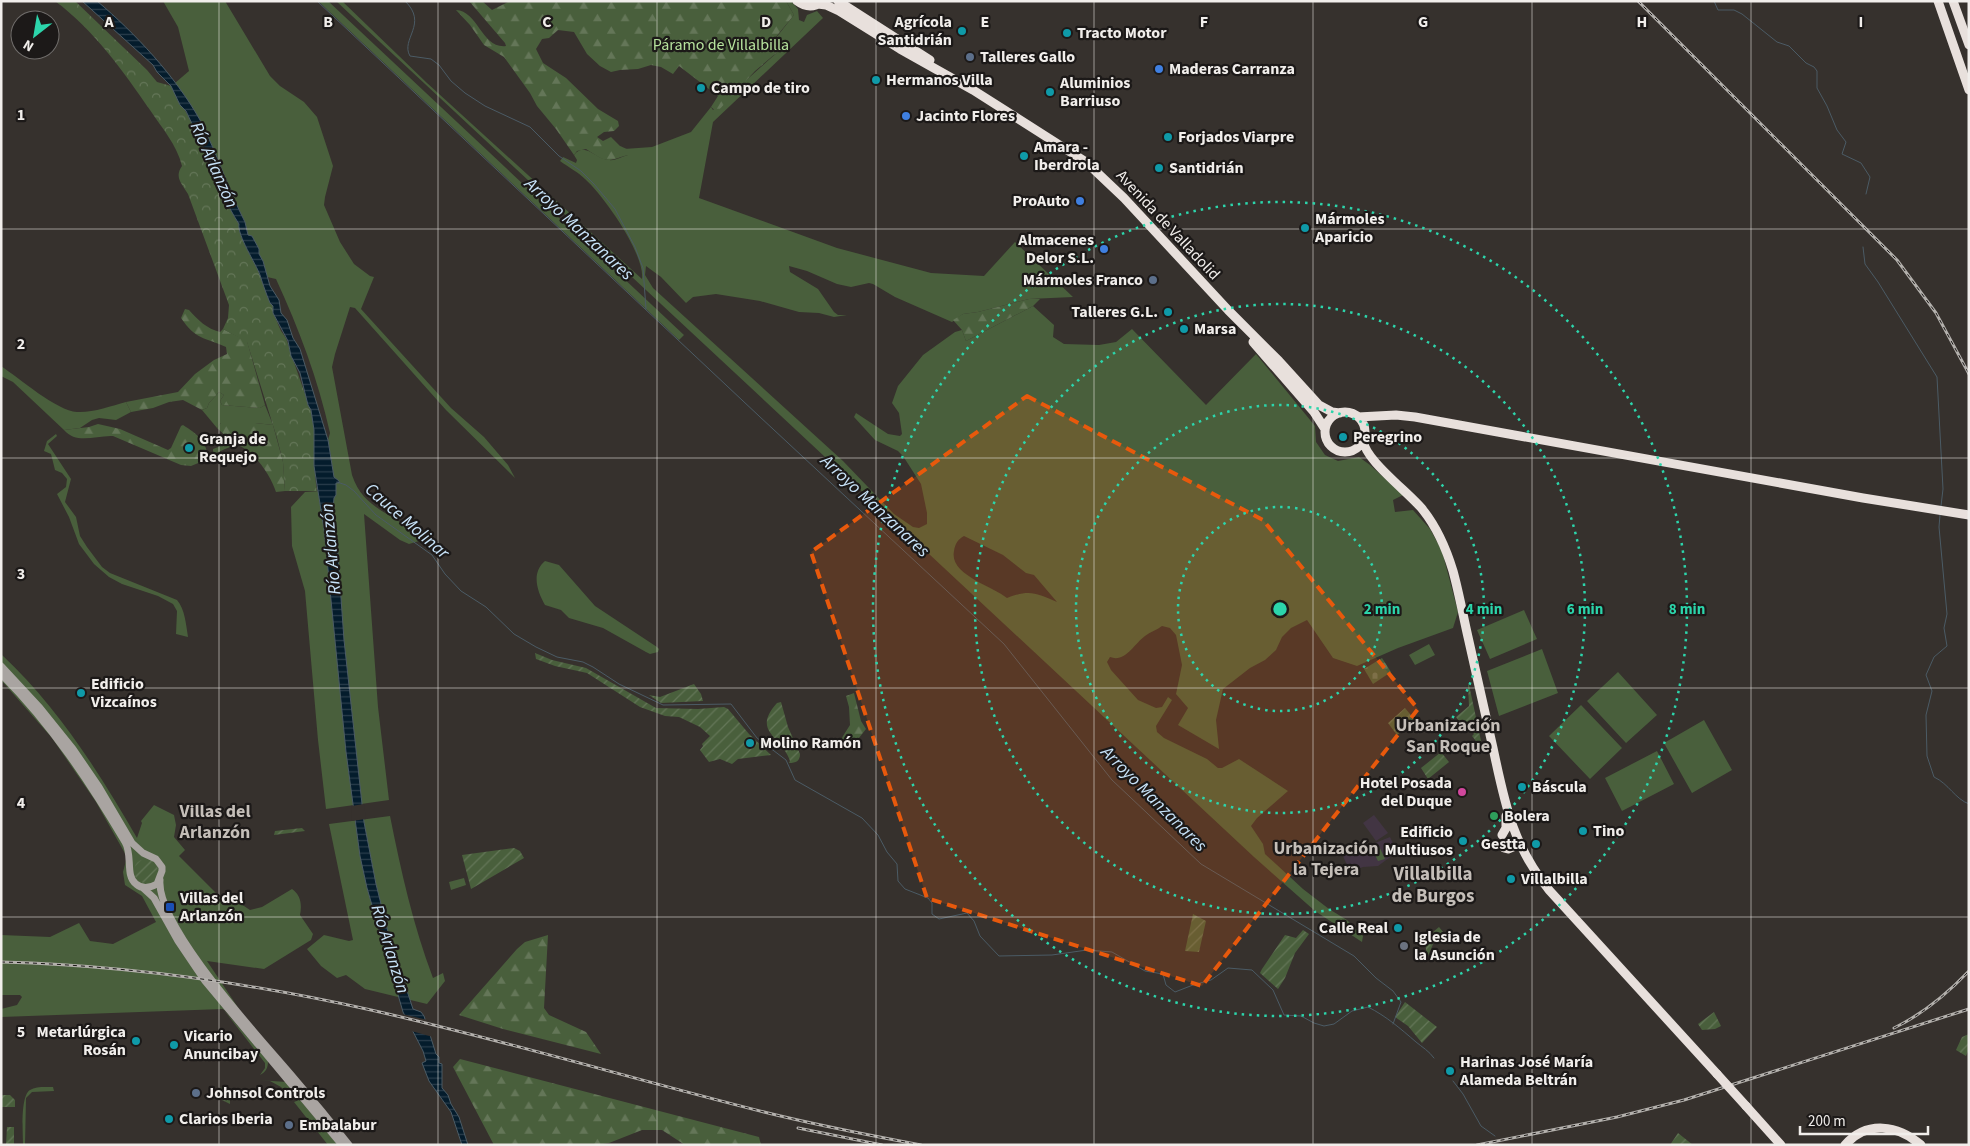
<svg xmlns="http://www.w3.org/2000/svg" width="1970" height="1146" font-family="'Source Sans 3',sans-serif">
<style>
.education{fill:#423543}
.grass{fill:#495f3c;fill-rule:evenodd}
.forest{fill:url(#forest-firs)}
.cemetery{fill:url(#cemetery-stones)}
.park{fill:url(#park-crowns)}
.garden{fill:url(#garden-furrows)}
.water{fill:url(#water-rules);stroke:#4b5b65}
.pier{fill:#36312d}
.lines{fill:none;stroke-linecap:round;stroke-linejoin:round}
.stream{stroke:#4b5b65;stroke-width:1}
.secondary{stroke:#a9a4a1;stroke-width:7}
.highway{stroke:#e8e0dc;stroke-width:9}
.rail-casing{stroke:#b3b0ac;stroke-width:3}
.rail{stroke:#1c1918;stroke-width:1;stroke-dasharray:4;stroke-linecap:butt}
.highway-bridge{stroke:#e8e0dc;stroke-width:9}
.marked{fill:#e8590c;fill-opacity:0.2;stroke:#e8590c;stroke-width:4;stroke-dasharray:10 6;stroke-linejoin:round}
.grid{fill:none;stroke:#f1eeeb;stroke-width:1;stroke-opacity:0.55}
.ring{fill:none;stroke:#2cd5ab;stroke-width:2.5;stroke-dasharray:2.5 5}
.culture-dot{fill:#0f9aa8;stroke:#1c1918;stroke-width:2}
.service-dot{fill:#5c6f8a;stroke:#1c1918;stroke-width:2}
.shop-dot{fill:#3f7fe0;stroke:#1c1918;stroke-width:2}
.hotel-dot{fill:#d1479c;stroke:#1c1918;stroke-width:2}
.leisure-dot{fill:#2e9e5b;stroke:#1c1918;stroke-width:2}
.transit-dot{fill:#1a4fb4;stroke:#1c1918;stroke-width:2}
.worship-dot{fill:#6b7280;stroke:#1c1918;stroke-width:2}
.labels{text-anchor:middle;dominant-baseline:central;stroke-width:4.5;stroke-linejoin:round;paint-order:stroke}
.poi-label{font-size:16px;font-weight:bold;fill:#f1eeeb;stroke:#1c1918;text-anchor:start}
.park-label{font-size:16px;fill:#b6e29d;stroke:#1c1918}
.street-label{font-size:16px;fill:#f1eeeb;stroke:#1c1918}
.water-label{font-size:18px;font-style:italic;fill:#c8e3f9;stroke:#1c1918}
.neighbourhood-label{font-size:18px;font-weight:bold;fill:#c4beb8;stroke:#1c1918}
.quarter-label{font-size:19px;font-weight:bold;fill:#c4beb8;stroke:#1c1918}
.grid-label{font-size:16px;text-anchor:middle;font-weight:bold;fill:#f1eeeb;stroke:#1c1918;stroke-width:4.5;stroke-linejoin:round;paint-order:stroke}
.centre{fill:#2cd5ab;stroke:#1c1918;stroke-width:2.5}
.ring-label{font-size:15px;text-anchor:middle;font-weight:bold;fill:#2cd5ab;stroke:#1c1918;stroke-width:4.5;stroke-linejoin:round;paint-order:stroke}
</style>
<defs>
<pattern id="forest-firs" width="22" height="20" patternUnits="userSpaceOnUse" patternTransform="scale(1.25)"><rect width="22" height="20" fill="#495f3c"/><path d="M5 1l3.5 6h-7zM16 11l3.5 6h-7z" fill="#647658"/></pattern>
<pattern id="cemetery-stones" width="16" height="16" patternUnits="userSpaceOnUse" patternTransform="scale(1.25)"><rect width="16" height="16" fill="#495f3c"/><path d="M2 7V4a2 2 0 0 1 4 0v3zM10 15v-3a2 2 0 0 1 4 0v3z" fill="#647658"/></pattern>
<pattern id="park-crowns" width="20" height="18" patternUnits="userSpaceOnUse" patternTransform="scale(1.25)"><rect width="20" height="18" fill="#495f3c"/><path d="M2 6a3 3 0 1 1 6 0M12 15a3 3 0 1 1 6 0" fill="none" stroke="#647658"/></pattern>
<pattern id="garden-furrows" width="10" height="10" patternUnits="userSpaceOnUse" patternTransform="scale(1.25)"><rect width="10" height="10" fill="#495f3c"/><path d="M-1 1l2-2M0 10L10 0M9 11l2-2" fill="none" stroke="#647658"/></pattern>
<pattern id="water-rules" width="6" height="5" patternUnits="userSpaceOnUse" patternTransform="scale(1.25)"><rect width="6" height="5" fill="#041c2c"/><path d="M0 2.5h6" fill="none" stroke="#293d4b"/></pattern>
</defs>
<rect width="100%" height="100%" fill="#36312d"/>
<path class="education" d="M1374,815L1388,833L1376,841L1363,823Z
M1390,837L1397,852L1378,866L1363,867L1350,872L1343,856Z"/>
<path class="grass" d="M163,1H225L270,76L280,86L304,102L317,117L333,166L325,197L324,205L340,242L354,264L370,276L374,277L361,309L451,408L484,437L508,465L515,478L446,410L355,308L350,307L335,354L332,367L352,475C365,515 403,513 419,541L409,544L400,540L364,514L378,707L389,800L326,809L318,740L305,591L292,546L291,507L305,492L336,490V483L339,481L334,477L328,440L330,433C318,379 299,329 276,279L267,277L263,261L260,258L255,243L248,235L245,222L226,182L214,150L200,121L175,83L189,71L178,27Z
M318,1H328L684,335L679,340Z
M336,1H342L427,83L642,279C645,254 604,196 585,179C578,172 568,167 560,161L563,157L576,163L577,160L574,155C585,141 596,160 609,160C615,161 623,156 628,155L624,149L652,147L691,132L711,107L713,110L781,49L775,39L794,15L786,1H791L798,9L799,20L804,22L807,15L817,11L823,18L713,122L699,198L837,248L931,273L984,276L1015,242L1073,297L1029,299L978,312L963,314L952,322L895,297L873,284L869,283L851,287L837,284L807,271L789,266L790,272L818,289L834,312L838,315H847L834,317L819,313L799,312L760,301L716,294L693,297L686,303L661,277L646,266L645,275L653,288L843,461L894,514L913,527L919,528L927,524V513L921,484L903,456L898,451L875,440L854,417L856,413L888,434L900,436L902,434L899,413L892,403L898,386L923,355L955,332L962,330L966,341L1033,306L1054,325L1053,337L1064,344L1099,345L1116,342L1132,329L1206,405L1256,354L1315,426L1316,442L1325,455L1338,461L1359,457L1370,465L1403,495L1393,500L1395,512L1413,510L1430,529L1442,551L1458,612L1453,628L1398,648L1357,666L1333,658L1307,620L1291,628L1282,637L1276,650L1265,660L1250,668L1223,689L1216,720L1219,749L1178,725L1188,708L1176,694L1182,665L1176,635L1170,628L1162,626C1157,630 1150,632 1145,636C1134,644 1125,663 1110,657L1107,662L1111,670L1138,700L1156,708L1162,707L1168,697L1172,700L1156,726L1157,732L1164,738L1207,759L1218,768H1222L1239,759L1288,791L1257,818L1251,826L1263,844L1265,854L1303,889L1329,909L1347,920L1363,936L1362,942L1315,911L1254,857ZM964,536L1003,555L1026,573L1034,575L1057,602C1036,593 1030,589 1007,598C993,586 949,575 954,551C955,544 958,539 964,536Z
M1,366C19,378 57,411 77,412C92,413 111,406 126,402L131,412L116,420L99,418L92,420L80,428L64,430L13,382L1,376Z
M219,392L224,395L220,401L222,405L260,408L265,405L273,425L255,423H221L217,428L202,410L207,408L209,403Z
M56,434L57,436L48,444L71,479L65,502L76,517L80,536L87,547L102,567L110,573L177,600C185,609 186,625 188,637L176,634L177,611L173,604L158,596L122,584L109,577L94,564L79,544L69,517L57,494L66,487L67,479L62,473L55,470L51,454L44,451L47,441Z
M545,561L559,565L595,606L657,647L659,649L658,652L650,654L646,652L603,628L569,618L561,610L545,605C537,591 531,573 545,561Z
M1524,610L1537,639L1490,659L1477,630Z
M1429,644L1435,655L1415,665L1409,655Z
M1542,649L1558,693L1499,716L1487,671Z
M1,654C57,706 99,772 137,838L142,823L141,821L154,805L174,815L176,825L174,837L185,850L179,856L221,898H232L250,910L262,907L292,889C301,895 302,905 300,915L313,934L311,940L264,969L207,961L239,1009L224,1010L268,1061C268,1068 266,1072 260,1075L265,1068V1063L223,1009L1,1017V1009L17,1005L22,997L20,995H1V935L50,937L79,923L90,941L113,944L156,922L142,896L125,885L123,872L127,857L96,802L52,738L1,680Z
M1618,672L1657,715L1626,743L1587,701Z
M1581,705L1622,748L1590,779L1549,736Z
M1704,720L1732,770L1692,793L1664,743Z
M1657,751L1674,784L1622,811L1605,778Z
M390,816C401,871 413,925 433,978L443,973L445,981L427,1004L365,989L346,975L337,978L321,966L307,949L324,935L349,941L353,940L329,824Z
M1378,844L1385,859L1378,861L1371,847Z
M464,878L466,885L451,890L449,882Z
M257,1080L287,1082L294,1094L291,1098L281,1087L270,1081Z
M53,1087L54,1091L32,1092L26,1098L25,1145H23C23,1134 20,1096 30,1090C36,1086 46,1087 53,1087Z
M299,1100L301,1101L338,1145H328L294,1102Z"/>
<path class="forest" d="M469,1H482L492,10L510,1H786L794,15L775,38L781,49L755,71L717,112L711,107L718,96L679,66L673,74L661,67L651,65L638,69L620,70L611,72L600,66L587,54L574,32L558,30L549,38L542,39L536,49L543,63L566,78L598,109L618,121L619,126L614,131L604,132L597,137L603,141L611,137L620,146L629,150L628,155C604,162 608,163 586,149L577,151L574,155L556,129L537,106L530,93L504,57L484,45L470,25L456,10C478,11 482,49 506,46L505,43Z
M1029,299H1040L1033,306L966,341L962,330L953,320L963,314L978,312Z
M185,309L189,310C198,320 207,329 220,332L223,329L247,341L265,405L260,408L222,405L220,401L224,395L219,392L209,403L207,408L202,410L183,400L169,402L153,408L131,412L126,402L178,392L195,374L214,360L227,354L226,347C204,337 196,340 181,318Z
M221,423H255L273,425L283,462L285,491L276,492C272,478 255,451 239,446C232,444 220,452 213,454V449L232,442L217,428Z
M98,424L120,429L168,450L171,448L181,426L183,425C197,434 207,441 208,459L191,466L181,465L113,436C96,435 77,445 64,430L89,427Z
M854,693L861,721L866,729L855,743L844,750L837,748L843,736L850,725L849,707L846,696Z
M548,935L544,1008L549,1015L586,1032L601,1054L503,1029L459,1015L517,949L525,942Z
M460,1059L759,1137L761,1145H685L662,1130H642L609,1143L596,1145H494L453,1067Z"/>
<path class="cemetery" d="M1382,658L1391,672L1373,684L1364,669Z"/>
<path class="park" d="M55,1H75L147,70L157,82L171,86C184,110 200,133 209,160L214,165L215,173L240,224C237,234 256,264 260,275C263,284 266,293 270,302L273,306C274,314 277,323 281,331C283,334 286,337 287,341C294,363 302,385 310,408C319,433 312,464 317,491H285L283,462L277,438L247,342L223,329L228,318L229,305L188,194C182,184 174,177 182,166C177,145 162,128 150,110C123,71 94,30 55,1Z"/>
<path class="garden" d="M535,653L552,660L586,668L656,708L698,709L724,707L728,709L749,734L771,755L738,759L732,764L720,759L709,762L700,750L703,746L702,744L710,736L700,727L679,717L665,716L640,707L587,673L555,666L536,659Z
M694,684L701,694L703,701L661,703L649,695L660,697Z
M1468,685H1469L1483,750L1472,736L1474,734L1465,722L1461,724L1456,717L1469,706Z
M781,702L788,727L800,754C800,761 796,763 789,763L790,761C782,736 751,732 777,703Z
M1405,708L1415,720L1397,735L1388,723Z
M1441,752L1449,762L1428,779L1421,768Z
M302,828L305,831L274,835L275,831Z
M514,848L520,851L524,858L471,889L462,855Z
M134 871a12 12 0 1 1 24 0a12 12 0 1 1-24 0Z
M1193,914L1206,921L1199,952L1185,951Z
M1439,927L1443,932L1437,935L1428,956C1422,944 1429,935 1439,927Z
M1303,930L1309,934L1295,953L1285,978L1278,989L1260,973L1262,969L1285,935L1296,938Z
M1405,1002L1437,1027L1422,1043L1408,1026L1395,1017Z
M1714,1012L1721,1026L1715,1029L1702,1030L1698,1024Z
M1969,1034V1049L1966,1056L1956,1050L1962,1037Z
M225,1087L230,1092V1104L222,1100L224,1099V1095L219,1093V1088Z
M2,1095H10L15,1100V1107H1Z
M7,1127H14V1145H6Z
M1678,1133L1693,1145H1670Z"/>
<path class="water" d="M82,1H97C135,33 176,77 200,120C217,153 228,189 245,222L248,235L252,236L259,249V254L263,261L270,286L279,300L281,313L287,320L293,338L300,349L328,440L334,477L339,481V483H336V495L334,498L332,520H333L337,542L344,640L364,822L376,884L389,936L413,1009L421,1012L424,1016L436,1054L439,1057V1063L442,1064V1088L448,1095L451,1104L459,1117L468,1145H462L451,1112L429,1081L422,1063L426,1061L423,1051L403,1012L367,888L360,856L346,752L324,529L314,466V430L311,410L308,405L300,373L291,356L288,341L273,313V306L270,303C266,293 263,285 260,275C256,264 237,235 239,224C233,215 227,203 222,193C218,182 217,168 209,160L186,111L180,105L171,86L157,72L153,65Z"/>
<path class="pier" d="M364,804L366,819L352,821L351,806Z
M402,1014L428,1020L433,1037L411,1031Z"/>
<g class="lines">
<path class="stream" d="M317,1L759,416L1004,644L1112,780L1201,864L1354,956L1376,978L1393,991L1401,1002L1393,1024
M405,1C429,24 400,39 410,56L431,59L439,65L451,81L465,93L485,106L530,127L559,156L581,171L594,184L615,209L635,247L643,268L646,309
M1714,1L1718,10H1734L1742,14L1777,42L1789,46L1806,63L1814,67L1817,71V88L1827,106L1837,130L1846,142L1842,154L1861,163L1870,177L1866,194
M1863,247L1865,264L1878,282L1937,377L1943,489L1941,506
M337,482L346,485L354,491L376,515L432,555L445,574L461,591L486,607L514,634L536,647L557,657L583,662L593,667L619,684L663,705L731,704L757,738L786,760L795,780L862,818L878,835L887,852L897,864L898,881L905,889L928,898L932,903V914L939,919L967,913L974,921L980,936L999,956L1052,955L1087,950L1112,952L1145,971L1163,974L1166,985L1175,992L1193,985L1211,980L1228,968L1252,970L1273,990L1284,1015L1301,1016L1314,1023L1324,1026L1334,1024L1352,1011L1368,1007C1386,1016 1401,1029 1416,1042C1422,1047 1429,1051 1434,1058
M1940,515L1939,527L1947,614L1944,628L1947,646L1934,657L1926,675L1932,691L1926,715L1927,756L1934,777C1949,784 1955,799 1969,804
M1453,1081L1463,1094L1481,1126L1495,1136"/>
<path class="secondary" d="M1,666L40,708L73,749L99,787L132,843L143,853L156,859L162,867V871L157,884C150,888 143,890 136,884C125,876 133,855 125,842C89,781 51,724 1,674
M160,880C156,927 261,1039 293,1077C312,1099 331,1122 349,1145
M143,888L154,898L178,941L205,981L342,1145"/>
<path class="highway" d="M797,1C805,7 813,8 822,2
M838,1L930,60
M1938,1L1969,90
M1953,1L1969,45
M818,4L826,5L839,11L900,49L973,90L1086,162L1124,198L1228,310L1279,361L1319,405L1332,412L1340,413
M1253,342L1314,412L1325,429
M1325 432a20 20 0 1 1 40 0a20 20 0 1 1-40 0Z
M1358,417L1396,415L1415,417L1863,498L1969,515
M1364,440C1361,457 1412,495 1423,510C1438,529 1446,548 1453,571C1459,593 1463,615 1468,637C1476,674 1485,711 1493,748C1505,804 1512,844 1549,890L1717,1074
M1502,835L1506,828V816
M1504,848L1508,849L1515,846
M1746,1106L1781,1145
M1845,1145C1867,1120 1898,1125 1921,1145"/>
<g class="rail-casing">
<path id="rail" d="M1638,1L1897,260L1936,313L1969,374
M1,962C125,965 250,983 371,1010C503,1040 633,1079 764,1112C816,1125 868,1135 921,1145
M1894,1028C1923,1014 1947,994 1969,971
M798,1128L882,1145
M1477,1145L1617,1117L1684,1100L1969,1009"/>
</g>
<use href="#rail" class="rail"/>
<path class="highway-bridge" d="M1717,1074L1746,1106"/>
</g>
<path class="marked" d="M1027,396L1263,520L1418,709L1202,986L927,898L811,552Z"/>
<path class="grid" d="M219,1V1145M438,1V1145M657,1V1145M876,1V1145M1094,1V1145M1313,1V1145M1532,1V1145M1751,1V1145M1,229H1969M1,458H1969M1,688H1969M1,917H1969"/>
<g class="ring">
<circle cx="1280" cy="609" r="102"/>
<circle cx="1280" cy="609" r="204"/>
<circle cx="1280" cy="609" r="305"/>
<circle cx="1280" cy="609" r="407"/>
</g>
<g class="culture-dot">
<circle cx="962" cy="31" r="5"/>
<circle cx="1067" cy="33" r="5"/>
<circle cx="876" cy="80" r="5"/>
<circle cx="701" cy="88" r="5"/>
<circle cx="1050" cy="92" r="5"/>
<circle cx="1168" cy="137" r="5"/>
<circle cx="1024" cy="156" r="5"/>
<circle cx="1159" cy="168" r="5"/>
<circle cx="1305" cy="228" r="5"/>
<circle cx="1168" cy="312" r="5"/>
<circle cx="1184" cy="329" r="5"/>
<circle cx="1343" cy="437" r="5"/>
<circle cx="189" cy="448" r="5"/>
<circle cx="81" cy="693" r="5"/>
<circle cx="750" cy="743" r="5"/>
<circle cx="1522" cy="787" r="5"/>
<circle cx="1583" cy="831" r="5"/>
<circle cx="1463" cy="841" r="5"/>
<circle cx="1536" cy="844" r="5"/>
<circle cx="1511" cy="879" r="5"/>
<circle cx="1398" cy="928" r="5"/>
<circle cx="136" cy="1041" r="5"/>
<circle cx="174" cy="1045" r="5"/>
<circle cx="1450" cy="1071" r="5"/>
<circle cx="169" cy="1119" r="5"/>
</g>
<g class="service-dot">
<circle cx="970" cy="57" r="5"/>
<circle cx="1153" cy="280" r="5"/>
<circle cx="196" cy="1093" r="5"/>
<circle cx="289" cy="1125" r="5"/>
</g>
<g class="shop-dot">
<circle cx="1159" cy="69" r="5"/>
<circle cx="906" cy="116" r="5"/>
<circle cx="1080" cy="201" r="5"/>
<circle cx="1104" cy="249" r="5"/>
</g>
<circle class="hotel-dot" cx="1462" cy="792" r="5"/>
<circle class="leisure-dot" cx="1494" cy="816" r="5"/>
<rect class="transit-dot" x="165" y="902" width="10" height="10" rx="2.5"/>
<circle class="worship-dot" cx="1404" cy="946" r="5"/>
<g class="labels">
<g class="poi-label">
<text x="952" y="22" text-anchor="end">Agrícola<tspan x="952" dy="18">Santidrián</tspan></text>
<text x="1077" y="33">Tracto Motor</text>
<text x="980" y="57">Talleres Gallo</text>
<text x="1169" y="69">Maderas Carranza</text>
<text x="886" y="80">Hermanos Villa</text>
<text x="1060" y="83">Aluminios<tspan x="1060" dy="18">Barriuso</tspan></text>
<text x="711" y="88">Campo de tiro</text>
<text x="916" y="116">Jacinto Flores</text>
<text x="1178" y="137">Forjados Viarpre</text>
<text x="1034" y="147">Amara -<tspan x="1034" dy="18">Iberdrola</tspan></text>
<text x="1169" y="168">Santidrián</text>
<text x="1070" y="201" text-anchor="end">ProAuto</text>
<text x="1315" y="219">Mármoles<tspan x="1315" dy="18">Aparicio</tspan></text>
<text x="1094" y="240" text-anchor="end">Almacenes<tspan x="1094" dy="18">Delor S.L.</tspan></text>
<text x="1143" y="280" text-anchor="end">Mármoles Franco</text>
<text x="1158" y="312" text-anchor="end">Talleres G.L.</text>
<text x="1194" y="329">Marsa</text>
<text x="1353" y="437">Peregrino</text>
<text x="199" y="439">Granja de<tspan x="199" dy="18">Requejo</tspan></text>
<text x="91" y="684">Edificio<tspan x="91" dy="18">Vizcaínos</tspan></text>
<text x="760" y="743">Molino Ramón</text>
<text x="1452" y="783" text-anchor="end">Hotel Posada<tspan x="1452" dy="18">del Duque</tspan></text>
<text x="1532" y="787">Báscula</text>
<text x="1504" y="816">Bolera</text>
<text x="1593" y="831">Tino</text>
<text x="1453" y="832" text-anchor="end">Edificio<tspan x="1453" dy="18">Multiusos</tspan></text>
<text x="1526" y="844" text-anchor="end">Gestta</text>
<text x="1521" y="879">Villalbilla</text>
<text x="180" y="898">Villas del<tspan x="180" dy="18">Arlanzón</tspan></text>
<text x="1388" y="928" text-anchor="end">Calle Real</text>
<text x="1414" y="937">Iglesia de<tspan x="1414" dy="18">la Asunción</tspan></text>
<text x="126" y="1032" text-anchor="end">Metarlúrgica<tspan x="126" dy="18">Rosán</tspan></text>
<text x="184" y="1036">Vicario<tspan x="184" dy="18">Anuncibay</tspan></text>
<text x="1460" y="1062">Harinas José María<tspan x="1460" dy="18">Alameda Beltrán</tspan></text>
<text x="206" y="1093">Johnsol Controls</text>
<text x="179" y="1119">Clarios Iberia</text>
<text x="299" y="1125">Embalabur</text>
</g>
<g class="park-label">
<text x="721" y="45">Páramo de Villalbilla</text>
</g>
<g class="street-label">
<text transform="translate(1168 225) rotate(47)">Avenida de Valladolid</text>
</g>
<g class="water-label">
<text transform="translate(214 165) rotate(66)">Río Arlanzón</text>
<text transform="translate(579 229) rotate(43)">Arroyo Manzanares</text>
<text transform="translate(875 506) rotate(43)">Arroyo Manzanares</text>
<text transform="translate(407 521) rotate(41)">Cauce Molinar</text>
<text transform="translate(331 549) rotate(-95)">Río Arlanzón</text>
<text transform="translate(1154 799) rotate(45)">Arroyo Manzanares</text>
<text transform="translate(390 949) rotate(73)">Río Arlanzón</text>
</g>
<g class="neighbourhood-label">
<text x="1448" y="725">Urbanización<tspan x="1448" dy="21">San Roque</tspan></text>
<text x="215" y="811">Villas del<tspan x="215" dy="21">Arlanzón</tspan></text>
<text x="1326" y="848">Urbanización<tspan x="1326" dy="21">la Tejera</tspan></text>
</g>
<g class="quarter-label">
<text x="1433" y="874">Villalbilla<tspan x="1433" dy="22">de Burgos</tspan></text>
</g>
</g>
<g class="grid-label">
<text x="109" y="27">A</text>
<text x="328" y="27">B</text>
<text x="547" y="27">C</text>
<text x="766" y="27">D</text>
<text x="985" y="27">E</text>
<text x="1204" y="27">F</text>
<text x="1423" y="27">G</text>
<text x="1642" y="27">H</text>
<text x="1861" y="27">I</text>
<text x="21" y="120">1</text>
<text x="21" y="349">2</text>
<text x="21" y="579">3</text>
<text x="21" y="808">4</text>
<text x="21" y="1037">5</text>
</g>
<circle cx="1280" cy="609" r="8" class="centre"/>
<g class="ring-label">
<text x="1382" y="614">2 min</text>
<text x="1484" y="614">4 min</text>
<text x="1585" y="614">6 min</text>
<text x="1687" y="614">8 min</text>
</g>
<rect width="1970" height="1146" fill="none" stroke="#f1eeeb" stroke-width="5"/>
<g transform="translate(35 35) rotate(211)"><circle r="24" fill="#1c1918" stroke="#716e6c"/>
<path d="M0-4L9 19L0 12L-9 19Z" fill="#2cd5ab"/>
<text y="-8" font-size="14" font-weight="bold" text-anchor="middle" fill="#f1eeeb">N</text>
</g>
<path d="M1800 1126v8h128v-8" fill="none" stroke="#f1eeeb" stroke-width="2.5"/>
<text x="1808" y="1126" font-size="15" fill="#f1eeeb" stroke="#1c1918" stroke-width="4" paint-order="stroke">200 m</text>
</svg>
